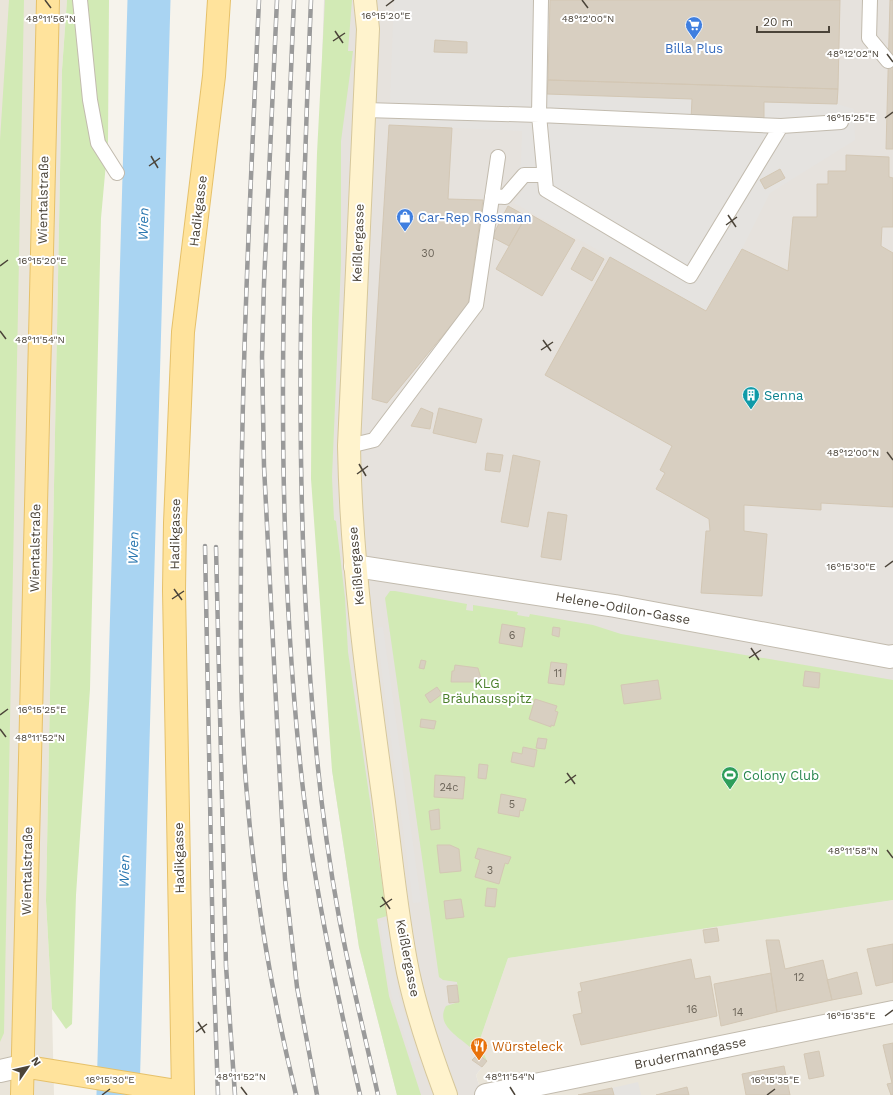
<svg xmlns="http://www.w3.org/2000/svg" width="893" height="1095" font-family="'Work Sans',sans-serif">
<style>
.residential{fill:#eae5da}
.industrial{fill:#e6e2dd}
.green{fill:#d2eab5}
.parking{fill:#e5e3e0}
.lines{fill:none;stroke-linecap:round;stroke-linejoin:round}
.river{stroke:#a9d4f2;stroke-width:43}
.building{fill:#d8cfc1;stroke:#d3c7b4}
.lane-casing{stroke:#c2bbae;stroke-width:16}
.street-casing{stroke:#c2bbae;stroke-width:24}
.secondary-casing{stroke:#d6c79b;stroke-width:24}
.primary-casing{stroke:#e6c16a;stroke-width:24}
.lane{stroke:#fff;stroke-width:14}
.street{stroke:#fff;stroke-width:22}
.secondary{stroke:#fff3cd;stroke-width:22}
.primary{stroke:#ffe39c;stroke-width:22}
.rail-casing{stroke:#9a9a9a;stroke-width:4.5}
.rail{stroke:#fff;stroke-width:3;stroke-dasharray:9;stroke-linecap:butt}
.ticks{fill:none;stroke:#4b4439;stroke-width:1.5}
.labels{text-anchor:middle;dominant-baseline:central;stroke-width:4;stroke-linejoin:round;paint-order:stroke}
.number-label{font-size:11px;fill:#6e675b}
.shop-label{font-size:13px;fill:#366cbe;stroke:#fff}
.street-label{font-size:13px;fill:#4b4439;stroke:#fff}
.culture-label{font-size:13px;fill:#0d838f;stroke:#fff;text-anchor:start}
.park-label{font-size:13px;fill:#4a7f2a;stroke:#fff}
.leisure-label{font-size:13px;fill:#27864d;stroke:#fff;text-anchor:start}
.food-label{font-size:13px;fill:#c56008;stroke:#fff;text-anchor:start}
.water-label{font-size:14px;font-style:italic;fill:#2e7ab2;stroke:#fff}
.ticks-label{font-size:10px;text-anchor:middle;fill:#4b4439;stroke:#fff;stroke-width:4;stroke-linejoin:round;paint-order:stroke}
</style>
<rect width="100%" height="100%" fill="#f6f3ec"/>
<path class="residential" d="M0,0H67L62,70L46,901L52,1009L54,1095H0Z
M893,900V1095H482L476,1075L487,1061L479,1042L508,958Z"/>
<path class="industrial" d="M324,0H893V900L508,958L479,1042L487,1061L476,1075L482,1095H397L359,947L332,770L321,93Z"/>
<path class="green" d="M9,0H24L4,1033L0,1042V140Z
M67,0H109L108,141L101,218L90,689L76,895L72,1024L66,1029L52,1009L46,901L62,70Z
M325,0H352L348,51H353L341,141V263L332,477L334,520L336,521L345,598L348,652L387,916L377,919L389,996L421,1095H397L359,947L332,770L311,479L312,319L317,153Z
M390,591H395L467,604L466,610L473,611V605L518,612L517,615L529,617L530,614L593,625L621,634L893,680V900L508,958L479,1042L487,1061C481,1056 476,1051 470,1047C459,1037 435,1025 446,1006L459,1002L457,982L443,980L439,977L385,598Z"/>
<path class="parking" d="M394,0H550L547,94L692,99L691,120L764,122V102L837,104L854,109L855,140L770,193L742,249L706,311L514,203L524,188L512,179L521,164L522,131L389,125Z
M383,627L421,902L413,903L376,628Z
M387,920L399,995L419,1060L413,1062L392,997L386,969L380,921Z
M638,1082L641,1095H614L612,1088Z"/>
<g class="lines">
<path class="river" d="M118,1095L149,0"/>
</g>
<path class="building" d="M550,0H840L838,89L548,80Z
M890,0H893V149H886Z
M435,40L467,42V53L434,52Z
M548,80L838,89L837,104L764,102V122L691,120L692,99L547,94Z
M389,125L452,128L448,199L483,200L468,305L387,403L372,399Z
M846,155L889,157V177L893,178V227H882L881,246L893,253V507L821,503V510L744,505V531L767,534L762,596L701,593L706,531H710L709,519L656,489L665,473L660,470L672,446L545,375L610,257L706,311L742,249L788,271L793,217H817V184H828V171H846Z
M780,169L785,178L765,189L760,180Z
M508,206L526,216L509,246L492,237Z
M528,213L575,240L542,296L496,269Z
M583,247L604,259L592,281L571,269Z
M421,408L433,413L430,429L411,426Z
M439,408L482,419L476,443L433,433Z
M487,453L503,455L500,472L485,470Z
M513,455L540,461L528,527L501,522Z
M548,512L567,515L561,560L541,557Z
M502,624L525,628L522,647L499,643Z
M553,627L560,628L559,637L552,635Z
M421,660L426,661L424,669L419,668Z
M551,662L567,664L564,685L548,683Z
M455,665L478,668L482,682H451L452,671H454Z
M805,671L820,673L819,688L803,686Z
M658,680L661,699L624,704L621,685Z
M437,687L442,694L430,703L425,695Z
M535,699L557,706L555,711L558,712L554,726L551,725V727L529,719Z
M421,719L436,721L434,729L420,727Z
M538,738L547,739L545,749L536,748Z
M523,747L537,750L534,767L511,762L513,752L522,754Z
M479,764L488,765L486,779L478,778Z
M435,775L465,777L463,799L434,797Z
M501,794L526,799L523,811L520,810L519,817L498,813Z
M439,809L440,829L431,830L429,811Z
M437,845H450L459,849L461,871L440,873Z
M478,848L511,857L508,864L505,863L499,884L475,877L480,860L475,858Z
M487,888L497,889L495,907L485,906Z
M461,899L464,917L446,919L444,901Z
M717,928L719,941L705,943L703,930Z
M766,940H779L785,969L823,960L832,1000L777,1012Z
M893,944V982L876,986L867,949Z
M691,959L695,979L710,976L717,1016L581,1045L573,1015L582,1013L578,992L582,991L580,983Z
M857,972L862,994L832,1000L827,980Z
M771,973L777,1012L721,1026L714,984Z
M457,985L459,1002L449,1003L447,986Z
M893,1043V1095H891L887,1084L892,1083L883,1045Z
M819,1051L824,1076L809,1079L804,1054Z
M478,1054L487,1061L482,1067L472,1060Z
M784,1066L790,1095H746L742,1074Z
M687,1087L689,1095H656Z
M612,1088L614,1095H578Z"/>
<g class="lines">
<g class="lane-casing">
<path id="lane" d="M80,0L90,100L98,143L117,173
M870,0L869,38L888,61
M365,110L539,115L541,0
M539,115L781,126L690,276L546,190Z
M781,126L841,122
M492,196L505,197L524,175H544
M349,446L374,440L476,305L498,157"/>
</g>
<g class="street-casing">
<path id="street" d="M355,566L615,606L890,657L893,656
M0,1071L22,1066
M486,1095L893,1012"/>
</g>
<g class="secondary-casing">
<path id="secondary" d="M365,0L368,29L349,446C351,562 367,679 383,795C391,853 396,913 408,972C417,1014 431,1055 446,1095"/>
</g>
<g class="primary-casing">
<path id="primary" d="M22,1066L183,1092
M22,1095L48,0
M183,1095L174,590L175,523L183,332L214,76L219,0"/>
</g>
<use href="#lane" class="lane"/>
<use href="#street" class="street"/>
<use href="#secondary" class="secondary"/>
<use href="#primary" class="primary"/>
<g class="rail-casing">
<path id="rail" d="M259,0C251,177 242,353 241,530C241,619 239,707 247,795C255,897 272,996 296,1095
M277,0L264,283L262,357L264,466L285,879L297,987L317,1095
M294,0C283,250 274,502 299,752C310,868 334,981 360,1095
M311,0C301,245 292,491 315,736C320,796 328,857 339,917C350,976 365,1036 378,1095
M205,546L213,952L218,1095
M216,547L226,966L235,1095"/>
</g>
<use href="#rail" class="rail"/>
</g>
<path class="ticks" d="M45,0L51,8M582,0L588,8M386,6L394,0M335,31L343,43M333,41L345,33M887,54L893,62M885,118L893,112M151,156L158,168M149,166L160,158M728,215L736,227M726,225L737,217M0,266L8,260M0,331L6,339M543,340L551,351M541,350L553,342M887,452L893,460M359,464L366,476M357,474L368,466M885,567L893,561M174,589L182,600M172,599L184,591M751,648L759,660M749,658L761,650M0,715L8,709M0,729L6,737M567,773L575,784M565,783L576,775M887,850L893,858M382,897L390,909M380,907L392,899M885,1016L893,1010M198,1022L205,1033M196,1032L207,1024M241,1087L247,1095M510,1087L515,1095M102,1095L110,1089M767,1095L775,1089"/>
<defs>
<g id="supermarket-pin" transform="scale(0.9)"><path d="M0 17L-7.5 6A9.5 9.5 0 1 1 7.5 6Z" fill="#3f7fe0" stroke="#fff"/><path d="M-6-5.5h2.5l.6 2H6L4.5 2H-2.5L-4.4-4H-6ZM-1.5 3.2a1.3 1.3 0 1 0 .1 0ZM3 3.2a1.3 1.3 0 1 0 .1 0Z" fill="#fff"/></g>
<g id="shop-pin" transform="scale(0.9)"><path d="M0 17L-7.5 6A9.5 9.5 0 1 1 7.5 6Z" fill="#3f7fe0" stroke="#fff"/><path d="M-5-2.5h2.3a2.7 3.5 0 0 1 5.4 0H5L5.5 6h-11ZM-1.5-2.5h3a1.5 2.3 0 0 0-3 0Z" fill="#fff"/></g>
<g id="building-pin" transform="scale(0.9)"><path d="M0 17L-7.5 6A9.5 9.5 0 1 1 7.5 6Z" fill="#0f9aa8" stroke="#fff"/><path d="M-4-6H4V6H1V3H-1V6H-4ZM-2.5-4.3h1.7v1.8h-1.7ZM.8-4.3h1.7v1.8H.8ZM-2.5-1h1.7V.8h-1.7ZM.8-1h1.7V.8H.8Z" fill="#fff"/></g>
<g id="stadium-pin" transform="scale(0.9)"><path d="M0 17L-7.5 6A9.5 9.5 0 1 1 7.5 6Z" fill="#2e9e5b" stroke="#fff"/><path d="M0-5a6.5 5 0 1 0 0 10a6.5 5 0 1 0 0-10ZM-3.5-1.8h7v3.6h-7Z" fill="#fff"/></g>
<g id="restaurant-pin" transform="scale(0.9)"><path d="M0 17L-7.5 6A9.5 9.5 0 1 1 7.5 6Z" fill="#e8710a" stroke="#fff"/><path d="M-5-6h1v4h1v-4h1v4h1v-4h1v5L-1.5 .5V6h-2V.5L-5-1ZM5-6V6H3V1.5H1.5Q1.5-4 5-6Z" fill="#fff"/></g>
</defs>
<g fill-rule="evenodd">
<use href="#supermarket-pin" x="694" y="25"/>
<use href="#shop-pin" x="405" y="217"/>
<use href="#building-pin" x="751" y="395"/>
<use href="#stadium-pin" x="730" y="775"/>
<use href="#restaurant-pin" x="479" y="1046"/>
</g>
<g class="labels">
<g class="number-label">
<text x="428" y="253">30</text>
<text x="512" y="635">6</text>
<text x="558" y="673">11</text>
<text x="449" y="787">24c</text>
<text x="512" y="804">5</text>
<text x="490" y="870">3</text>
<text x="799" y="977">12</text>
<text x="692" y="1009">16</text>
<text x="738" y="1012">14</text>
</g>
<g class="shop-label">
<text x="694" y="48">Billa Plus</text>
<text x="418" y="217" text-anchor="start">Car-Rep Rossman</text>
</g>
<g class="street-label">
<text transform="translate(43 200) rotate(-89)">Wientalstraße</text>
<text transform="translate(198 211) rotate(-83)">Hadikgasse</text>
<text transform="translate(358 243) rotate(-88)">Keißlergasse</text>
<text transform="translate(175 534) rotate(-89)">Hadikgasse</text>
<text transform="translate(35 548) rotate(-89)">Wientalstraße</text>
<text transform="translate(356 566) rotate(-95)">Keißlergasse</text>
<text transform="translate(623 608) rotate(10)">Helene-Odilon-Gasse</text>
<text transform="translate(179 858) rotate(-91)">Hadikgasse</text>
<text transform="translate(27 871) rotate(-89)">Wientalstraße</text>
<text transform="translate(408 958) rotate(79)">Keißlergasse</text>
<text transform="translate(690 1053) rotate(-12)">Brudermanngasse</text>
</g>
<g class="culture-label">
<text x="764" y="395">Senna</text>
</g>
<g class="park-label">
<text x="487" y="683">KLG<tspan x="487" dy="15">Bräuhausspitz</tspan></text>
</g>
<g class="leisure-label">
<text x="743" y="775">Colony Club</text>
</g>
<g class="food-label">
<text x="492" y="1046">Würsteleck</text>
</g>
<g class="water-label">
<text transform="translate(143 224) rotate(-88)">Wien</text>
<text transform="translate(133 548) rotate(-88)">Wien</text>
<text transform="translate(124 871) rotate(-88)">Wien</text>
</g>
</g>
<g class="ticks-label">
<text x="386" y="19">16°15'20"E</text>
<text x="51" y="22">48°11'56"N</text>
<text x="588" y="22">48°12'00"N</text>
<text x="853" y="57">48°12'02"N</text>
<text x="851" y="121">16°15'25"E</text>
<text x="42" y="264">16°15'20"E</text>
<text x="40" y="343">48°11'54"N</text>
<text x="853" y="456">48°12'00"N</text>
<text x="851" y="570">16°15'30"E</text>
<text x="42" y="713">16°15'25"E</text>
<text x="40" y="741">48°11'52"N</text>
<text x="853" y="854">48°11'58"N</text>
<text x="851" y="1019">16°15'35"E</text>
<text x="241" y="1080">48°11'52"N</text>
<text x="510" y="1080">48°11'54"N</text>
<text x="110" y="1083">16°15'30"E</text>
<text x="775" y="1083">16°15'35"E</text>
</g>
<g transform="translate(28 1067) rotate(56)" stroke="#ffffff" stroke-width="3" paint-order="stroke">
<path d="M0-3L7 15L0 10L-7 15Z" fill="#4b4439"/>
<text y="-6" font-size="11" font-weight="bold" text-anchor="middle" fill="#4b4439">N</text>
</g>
<path d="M757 26v6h72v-6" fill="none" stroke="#4b4439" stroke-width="2"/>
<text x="763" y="26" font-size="12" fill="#4b4439" stroke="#ffffff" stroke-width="3" paint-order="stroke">20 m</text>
</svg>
